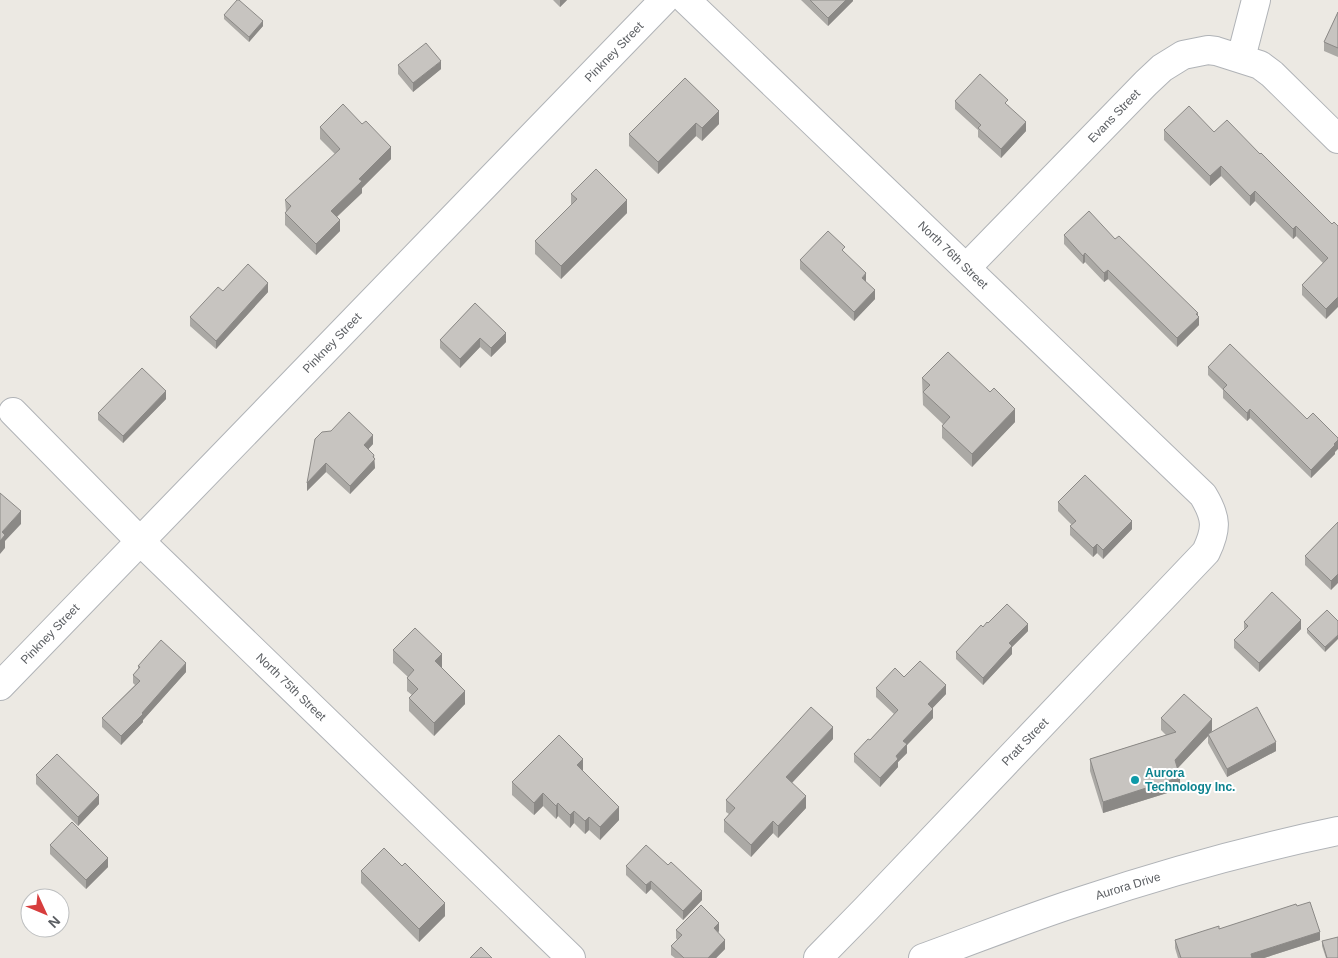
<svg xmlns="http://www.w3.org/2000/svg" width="1338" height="958" font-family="Arial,sans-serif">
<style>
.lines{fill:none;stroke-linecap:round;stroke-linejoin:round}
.street-casing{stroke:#b0b3b7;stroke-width:30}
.street{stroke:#fff;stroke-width:28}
.wall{fill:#aba9a5}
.shaded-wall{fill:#8b8986}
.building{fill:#c7c4c0;stroke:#8b8986}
.culture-dot{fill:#0f9aa8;stroke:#fff;stroke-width:2}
.labels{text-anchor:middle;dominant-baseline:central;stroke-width:4;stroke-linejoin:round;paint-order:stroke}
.street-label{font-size:12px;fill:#5b5e62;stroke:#fff}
.culture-label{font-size:12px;font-weight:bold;fill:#0d838f;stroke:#fff;text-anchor:start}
</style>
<rect width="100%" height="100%" fill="#ece9e3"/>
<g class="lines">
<g class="street-casing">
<path id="street" d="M686,0L1203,495C1217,518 1217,529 1206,552L866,909L818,958
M1241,58L1256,0
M966,268L1146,83L1162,68L1183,55L1208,50L1216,51L1260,65L1272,74L1338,139
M13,412L140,541L571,958
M0,686L664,0
M923,958C976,939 1028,918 1081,901C1165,873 1251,849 1338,831"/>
</g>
<use href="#street" class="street"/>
</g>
<path class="wall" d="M553,0H567L560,7Z
M801,0H853V1L828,26Z
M1338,12V57L1324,51V42Z
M224,15L263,26L249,42L224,19Z
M398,65L441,69L413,92L398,74Z
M955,101L1008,105L1026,131L1001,158L978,137V130L955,109Z
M719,111V124L702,141L696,136L658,174L629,146V134Z
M320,127L391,159L362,188V193L337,217L340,231L316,255L285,225V213L286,212L285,200L335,154L320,139Z
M1164,130L1214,132L1260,154L1332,224L1326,319L1302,295V285L1323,263L1296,236L1293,239L1255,201L1250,206L1221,176L1210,186L1164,140Z
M571,194L627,213L561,279L535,254V241L571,205Z
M1064,235L1115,239L1198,315L1199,325L1177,347L1108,279L1104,282L1085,262L1083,264L1064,244Z
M845,253L875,299L854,321L800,269V260Z
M223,291L268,292L216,349L190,326V317Z
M475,303L506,342L491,357L480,347L460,368L440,348V340Z
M1208,367L1335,452V454L1311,478L1250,418L1247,421L1223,398V390L1208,375Z
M922,378L1015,422L972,467L942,438V426L943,424L923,405Z
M166,399L123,443L98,420V413Z
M315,439L373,444L368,449L374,459L375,468L350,494L326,472L307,491Z
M1058,502L1132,529L1103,559L1097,553L1093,557L1070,535V526L1072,525L1058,511Z
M1338,522L1331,590L1305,565V556Z
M1327,610L1325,652L1307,633V629Z
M1244,622L1301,629L1259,672L1234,648V640L1244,630Z
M988,623L1028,631L1012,647V654L983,685L956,659V652L983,627Z
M393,650L442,667H441L465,704L434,736L409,711V698L412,695L407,691V678L408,677L393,663Z
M138,666L186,672L143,720V722L121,745L102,727V718L135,685L133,683V675L138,669Z
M904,677L946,694L932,708L933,718L907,745V753L898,762V767L880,787L854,762V754L870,740L894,714L876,697V688Z
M1161,718L1212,731L1211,732L1276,751L1227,777L1208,743V736L1178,768L1180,789L1103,813L1090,771V759L1166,735L1161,730Z
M833,739L792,783L806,808L778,838L773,833L751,857L724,832V820L729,814L726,812V800Z
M583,771L619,820L600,840L589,830L585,834L574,823L570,828L558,816L556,819L543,806L534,815L512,795V782Z
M36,775L99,804L78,826L36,784Z
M50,845L108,867L86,889L50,854Z
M626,866L702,900L683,920L651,889L646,894L626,875Z
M361,871L445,916L419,942L361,883Z
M1297,906L1320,940L1264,958H1178L1175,948V940L1219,929Z
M676,930L719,931L718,933L725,949L716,958H675L671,955V946L677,940L676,938Z
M1322,941L1338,958H1326L1322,946Z"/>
<path class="shaded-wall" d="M560,0H567L560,7Z
M846,0H853V1L828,26V18Z
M263,21V26L249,42V37Z
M441,61V69L413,92V83Z
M719,111V124L702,141V128Z
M1026,122V131L1001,158V149Z
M696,123V136L658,174V162Z
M391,147V159L362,188V193L331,222V211L359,179Z
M1221,166V176L1210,186V176Z
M1255,191V201L1250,206V196Z
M627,200V213L561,279V266Z
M340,220V231L316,255V244Z
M1296,226V236L1293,239V229Z
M1085,253V262L1083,264V256Z
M1108,270V279L1104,282V273Z
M866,273V282L862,278Z
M268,283V292L216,349V341Z
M875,290V299L854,321V312Z
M1338,297V307L1326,319V309Z
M1198,313V318L1199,317V325L1177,347V338Z
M506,333V342L491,357V348Z
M480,338V347L460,368V359Z
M166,391V399L123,443V436Z
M1015,409V422L972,467V454Z
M1250,409V418L1247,421V413Z
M373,435V444L364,454V445Z
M1338,440V449L1335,452V454L1311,478V470Z
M374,455L375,468L350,494V486Z
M326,463V472L307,491V483Z
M21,511V524L5,541V548L0,554V541L2,532Z
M1132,521V529L1103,559V550Z
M1097,544V553L1093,557V548Z
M1338,574V583L1331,590V581Z
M1301,620V629L1259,672V663Z
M1028,624V631L1012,647V654L983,685V678L1009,643Z
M1338,635V639L1325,652V647Z
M442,654V667L435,674V661Z
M186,663V672L143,720V722L121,745V736Z
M946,685V694L928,713V704Z
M465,691V704L434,736V723Z
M933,709V718L907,745V753L898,762V767L880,787V778L896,756L903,741Z
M1212,719V731L1208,735V734V736L1175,771V760Z
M833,727V739L786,789V777Z
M1276,742V751L1227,777V769Z
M583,759V772L577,765Z
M1180,777V789L1103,813V802Z
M543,793V806L534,815V803Z
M99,795V804L78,826V817Z
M806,796V808L778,838V826Z
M558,803V816L556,819V806Z
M619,807V820L600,840V827Z
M574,811V823L570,828V815Z
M589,817V830L585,834V821Z
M773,821V833L751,857V845Z
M108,858V867L86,889V880Z
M651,881V889L646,894V885Z
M702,891V900L683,920V911Z
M445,903V916L419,942V929Z
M719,923V931L714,937V928Z
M1320,932V940L1264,958H1251V954Z
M725,940V949L716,958H708Z"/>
<path class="building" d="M237,0H239L263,21L249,37L224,15Z
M810,0H846L828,18Z
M1338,12V48L1324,42Z
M426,43L441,61L413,83L398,65Z
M980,74L1008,100L1005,103L1026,122L1001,149L978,128L981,125L955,101Z
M685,78L719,111L702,128L696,123L658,162L629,134Z
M343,104L362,124L366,121L391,147L359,179L362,181L331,211L340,220L316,244L285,213L291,206L285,200L340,149L320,127Z
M1189,106L1214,132L1227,120L1260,154L1261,153L1332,224L1334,222L1338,226V297L1326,309L1302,285L1328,258L1296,226L1293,229L1255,191L1250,196L1221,166L1210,176L1164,130Z
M596,169L627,200L561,266L535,241L577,199L571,194Z
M1089,211L1115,239L1119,236L1198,313L1196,314L1199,317L1177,338L1108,270L1104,273L1085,253L1083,256L1064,235Z
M828,231L845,247L842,250L866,273L862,278L875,290L854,312L800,260Z
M248,264L268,283L216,341L190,317L218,287L223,291Z
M475,303L506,333L491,348L480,338L460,359L440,340Z
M1230,344L1307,419L1313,413L1338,438V440L1334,444L1335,445L1311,470L1250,409L1247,413L1223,389L1227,385L1208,367Z
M948,352L990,392L994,388L1015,409L972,454L942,426L950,417L923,392L930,385L922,378Z
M142,368L166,391L123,436L98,413Z
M349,412L373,435L364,445L374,455L373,457L375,459L350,486L326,463L307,483L315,439L322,432L331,431Z
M1085,475L1132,521L1103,550L1097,544L1093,548L1070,526L1076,521L1058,502Z
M0,493L21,511L2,532L5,535L0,541Z
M1338,522V574L1331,581L1305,556Z
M1272,592L1301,620L1259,663L1234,640L1248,626L1244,622Z
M1007,604L1028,624L1009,643L1012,646L983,678L956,652L981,625L983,627L987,622L988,623Z
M1327,610L1338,621V635L1325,647L1307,629Z
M415,628L442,654L435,661L465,691L434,723L409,698L418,689L407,678L414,670L393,650Z
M161,640L186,663L142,713L143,714L121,736L102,718L140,681L133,675L140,667L138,666Z
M920,661L946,685L928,704L933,709L903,741L907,744L896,756L898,759L880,778L854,754L868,739L870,740L898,710L876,688L895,668L904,677Z
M1184,694L1212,719L1175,760L1180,777L1103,802L1090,759L1176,732L1161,718Z
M811,707L833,727L786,777L806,796L778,826L773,821L751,845L724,820L735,808L726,800Z
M1257,707L1276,742L1227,769L1208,734Z
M559,735L583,759L577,765L619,807L600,827L589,817L585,821L574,811L570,815L558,803L556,806L543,793L534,803L512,782Z
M57,754L99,795L78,817L36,775Z
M72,822L108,858L86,880L50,845Z
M646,845L668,865L671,862L702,891L683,911L651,881L646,885L626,866Z
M384,848L402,866L405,863L445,903L419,929L361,871Z
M1310,902L1320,932L1251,954L1252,958H1181L1175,940L1219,926V929L1296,904L1297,906Z
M701,905L719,923L714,928L725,940L708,958H684L671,946L682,935L676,930Z
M1338,937V958H1327L1322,941Z
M481,947L492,958H470Z"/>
<circle class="culture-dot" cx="1135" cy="780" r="5"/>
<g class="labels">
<g class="street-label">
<text transform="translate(614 52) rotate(-46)">Pinkney Street</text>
<text transform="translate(1114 116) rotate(-46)">Evans Street</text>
<text transform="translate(953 255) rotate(44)">North 76th Street</text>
<text transform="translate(332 343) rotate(-46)">Pinkney Street</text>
<text transform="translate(50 634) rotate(-46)">Pinkney Street</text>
<text transform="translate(291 687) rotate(44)">North 75th Street</text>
<text transform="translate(1025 742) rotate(-46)">Pratt Street</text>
<text transform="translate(1128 886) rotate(-17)">Aurora Drive</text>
</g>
<g class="culture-label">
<text x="1145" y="773">Aurora<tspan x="1145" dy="14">Technology Inc.</tspan></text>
</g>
</g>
<g transform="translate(45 913) rotate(134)"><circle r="24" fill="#ffffff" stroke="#bdbfc0"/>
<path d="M0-4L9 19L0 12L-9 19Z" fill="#d73d3d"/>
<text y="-8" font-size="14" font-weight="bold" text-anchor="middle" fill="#5b5e62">N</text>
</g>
</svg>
